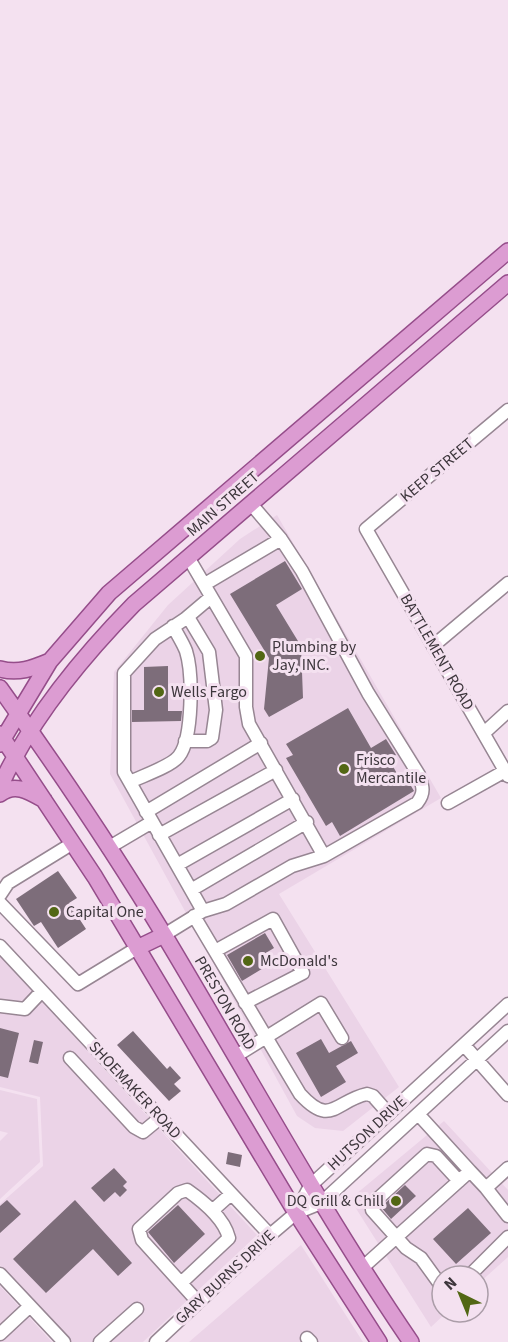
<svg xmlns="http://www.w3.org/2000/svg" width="508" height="1342" font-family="'Source Sans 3',sans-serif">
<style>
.built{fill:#ebd3e7}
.building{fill:#7d6d7a}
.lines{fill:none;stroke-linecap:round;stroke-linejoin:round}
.minor-casing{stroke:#978693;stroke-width:15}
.major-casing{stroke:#954d8a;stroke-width:18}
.minor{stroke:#fff;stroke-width:12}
.major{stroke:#dc9cd2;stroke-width:15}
.poi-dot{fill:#526714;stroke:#f4e1f0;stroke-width:2}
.labels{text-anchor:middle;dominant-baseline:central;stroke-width:6;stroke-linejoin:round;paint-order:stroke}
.street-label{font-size:16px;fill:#3d363c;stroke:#f4e1f0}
.poi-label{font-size:16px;fill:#3d363c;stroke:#f4e1f0;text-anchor:start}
</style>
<rect width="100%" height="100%" fill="#f4e1f0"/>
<path class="built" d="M277,515L441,798L279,894L399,1087L343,1131L315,1128L297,1116L110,774L114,672L168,605L240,539Z
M0,956L257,1235L143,1342H72L0,1265V1204L43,1166L40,1097L0,1087Z
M0,1090L37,1099L40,1162L0,1199V1141L8,1133L0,1131Z
M444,1121L508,1190V1257L478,1284V1276H442V1312H447L431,1327L350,1199Z
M301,1245L363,1342H189Z
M0,1286L52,1342H0Z"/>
<path class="building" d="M285,561L302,589L276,605L301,646L303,698L269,717L264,709L269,658L230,594Z
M168,666V711H182L181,721L132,722V710H144V667Z
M348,708L371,748L386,739L396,755L389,759L401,781L407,779L414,791L340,836L332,822L326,826L286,758L293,755L286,744Z
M58,871L77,898L69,903L86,929L58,948L41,922L34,926L16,899Z
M265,933L274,948L259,957L265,967L242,981L227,955Z
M0,1028L19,1033L8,1078L0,1076Z
M133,1031L167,1069L170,1066L181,1078L174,1084L181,1091L169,1101L117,1045Z
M321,1039L329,1053L351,1041L358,1053L336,1066L346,1082L321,1097L296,1053Z
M34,1040L43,1042L38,1064L29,1062Z
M228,1152L242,1155L240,1167L226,1164Z
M114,1168L127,1182L123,1186L127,1190L120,1197L115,1192L104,1202L91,1188Z
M405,1185L416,1196L391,1219L381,1207Z
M7,1200L21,1214L0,1233V1206Z
M75,1200L132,1263L118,1276L93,1249L46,1293L13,1259Z
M178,1205L205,1234L174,1263L148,1232Z
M468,1208L491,1233L456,1264L433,1239Z"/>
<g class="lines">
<g class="minor-casing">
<path id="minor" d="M508,410L366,529L508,776
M251,504L281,539L302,571L368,693L419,775C423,787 425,793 417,803L324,856
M205,584L281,539
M433,646L508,583
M484,733L508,711
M185,741H207L212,738L216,710L209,652L188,617
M130,782C142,776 172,766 179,756C193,738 193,673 186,651C183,643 177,634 173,626
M448,803L505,771
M146,812L261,743
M159,835L276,770
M108,848L152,822
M177,865L293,799
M191,890L307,822
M0,895L8,883L73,843
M0,903L78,984L137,948
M203,911L124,772V673L155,639L185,619L211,597
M194,916L300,1094C331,1128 335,1101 367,1094L373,1096L389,1114
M164,935L203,911L226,904L292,866L324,856L249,724L246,707V656L188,557
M0,946L270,1235
M215,951L273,919L303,973L245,1003
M0,1006L25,1009L42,991
M464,1045L508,1095
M236,1056L321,1003L342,1038
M70,1058L134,1127L143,1132L160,1118
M418,1114L470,1171
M486,1188L508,1216
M212,1211L231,1194
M296,1213L310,1186L508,1004
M362,1268L470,1171L486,1188L508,1168
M0,1274L64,1342
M469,1276L508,1237
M181,1283L229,1238C224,1218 204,1202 187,1190L178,1193L139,1229L142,1240L198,1302
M442,1287L421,1258L406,1248L372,1210V1204L427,1154L436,1156L459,1181
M0,1334L30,1306
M307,1338L311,1342
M100,1342L137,1309
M156,1342L270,1235L296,1213L321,1203L508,1031"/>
</g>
<g class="major-casing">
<path id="major" d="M0,669C19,674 33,668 50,661
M0,688C58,769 114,852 166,938C247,1073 322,1212 411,1342
M0,734L95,877L296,1213L379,1342
M0,744L50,661L109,593L508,251
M0,787C30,719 82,657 134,604L508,283
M0,794C15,782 30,792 44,800
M137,948L164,935"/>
</g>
<use href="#minor" class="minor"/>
<use href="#major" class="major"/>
</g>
<g class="poi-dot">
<circle cx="260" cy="656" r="6"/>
<circle cx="159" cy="692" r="6"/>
<circle cx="344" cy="769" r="6"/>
<circle cx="54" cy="912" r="6"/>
<circle cx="248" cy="961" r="6"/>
<circle cx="396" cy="1201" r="6"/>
</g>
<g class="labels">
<g class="street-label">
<text transform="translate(437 470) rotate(-40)">KEEP STREET</text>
<text transform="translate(223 504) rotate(-41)">MAIN STREET</text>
<text transform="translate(437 652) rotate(60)">BATTLEMENT ROAD</text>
<text transform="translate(225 1003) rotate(60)">PRESTON ROAD</text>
<text transform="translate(135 1090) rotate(47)">SHOEMAKER ROAD</text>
<text transform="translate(367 1133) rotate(-43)">HUTSON DRIVE</text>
<text transform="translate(225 1277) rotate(-43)">GARY BURNS DRIVE</text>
</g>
<g class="poi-label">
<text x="272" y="647">Plumbing by<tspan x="272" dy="18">Jay, INC.</tspan></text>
<text x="171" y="692">Wells Fargo</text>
<text x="356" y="760">Frisco<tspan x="356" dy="18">Mercantile</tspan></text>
<text x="66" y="912">Capital One</text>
<text x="260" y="961">McDonald's</text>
<text x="384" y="1201" text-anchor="end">DQ Grill &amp; Chill</text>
</g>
</g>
<g transform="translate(460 1294) rotate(317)"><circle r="28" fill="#f4e1f0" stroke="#ab9da8" stroke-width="1.5"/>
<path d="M0-4.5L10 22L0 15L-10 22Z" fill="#526714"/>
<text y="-9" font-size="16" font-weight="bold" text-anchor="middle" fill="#3d363c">N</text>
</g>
</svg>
